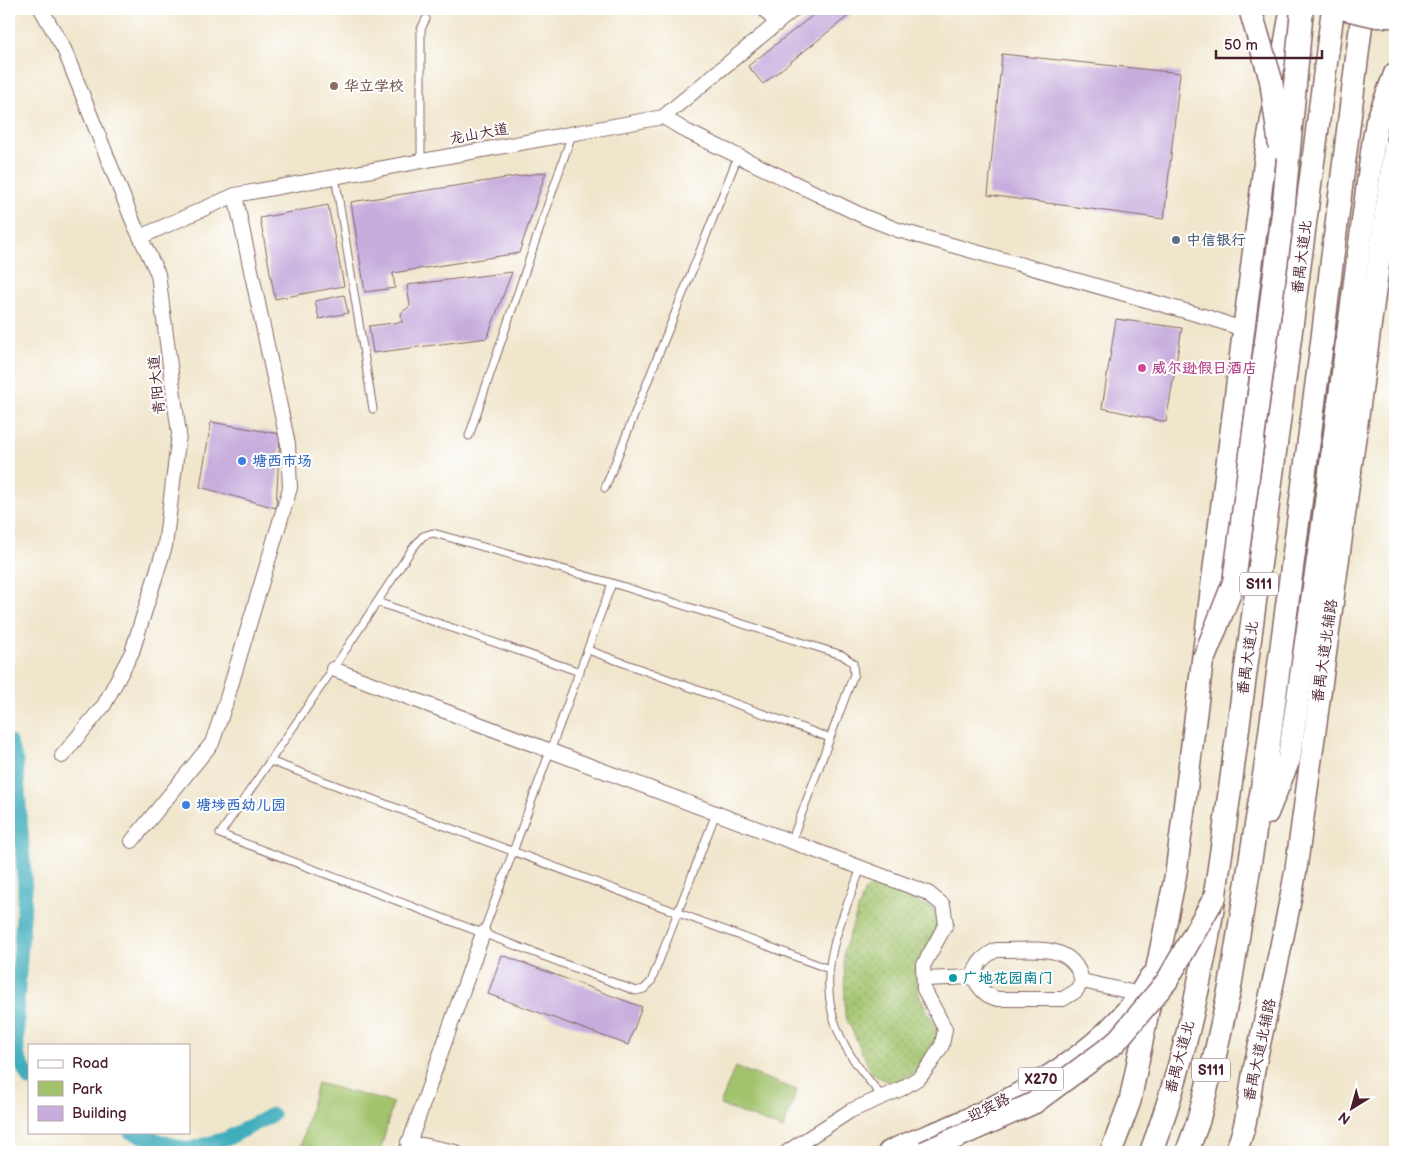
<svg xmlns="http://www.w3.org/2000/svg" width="1404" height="1161" font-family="'Balsamiq Sans','LXGW WenKai TC',sans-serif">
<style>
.green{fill:url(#green-dots);stroke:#76714c}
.pitch{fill:#a2c36c;stroke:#76714c}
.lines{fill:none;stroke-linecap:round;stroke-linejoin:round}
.canal{stroke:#3fadbc;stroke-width:15}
.building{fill:#c6addd}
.service-casing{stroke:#846563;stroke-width:9}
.minor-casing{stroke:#846563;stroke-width:16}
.primary-casing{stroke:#846563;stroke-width:24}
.trunk-casing{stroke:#846563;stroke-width:25}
.service{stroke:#fff;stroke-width:7}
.minor{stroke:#fff;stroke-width:14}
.primary{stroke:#fff;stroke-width:21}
.trunk{stroke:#fff;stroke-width:22}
.primary-bridge-casing{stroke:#846563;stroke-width:24;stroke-linecap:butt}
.trunk-bridge-casing{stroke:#846563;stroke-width:25;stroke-linecap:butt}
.primary-bridge{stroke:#fff;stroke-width:21}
.trunk-bridge{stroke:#fff;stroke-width:22}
.education-dot{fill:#8d6e63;stroke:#fff;stroke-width:2}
.service-dot{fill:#5c6f8a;stroke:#fff;stroke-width:2}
.hotel-dot{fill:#d1479c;stroke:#fff;stroke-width:2}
.shop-dot{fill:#3f7fe0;stroke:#fff;stroke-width:2}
.culture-dot{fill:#0f9aa8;stroke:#fff;stroke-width:2}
.labels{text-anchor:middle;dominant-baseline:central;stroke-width:4;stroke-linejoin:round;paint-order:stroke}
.shield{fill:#fff;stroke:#80626b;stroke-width:1}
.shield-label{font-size:14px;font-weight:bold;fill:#4a1f2b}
.education-label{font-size:15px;font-weight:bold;fill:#785e54;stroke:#fff;text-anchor:start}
.street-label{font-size:15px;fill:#4a1f2b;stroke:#fff}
.service-label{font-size:15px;font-weight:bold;fill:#4e5e75;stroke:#fff;text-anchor:start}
.hotel-label{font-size:15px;font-weight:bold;fill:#b23c85;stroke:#fff;text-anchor:start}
.shop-label{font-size:15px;font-weight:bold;fill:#366cbe;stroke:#fff;text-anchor:start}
.culture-label{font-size:15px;font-weight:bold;fill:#0d838f;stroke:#fff;text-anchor:start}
</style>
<defs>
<pattern id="green-dots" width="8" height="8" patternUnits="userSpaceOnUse" patternTransform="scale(1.25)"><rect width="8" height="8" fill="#a2c36c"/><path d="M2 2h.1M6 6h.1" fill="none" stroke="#869e59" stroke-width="1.8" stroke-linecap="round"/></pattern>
</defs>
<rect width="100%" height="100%" fill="#fff"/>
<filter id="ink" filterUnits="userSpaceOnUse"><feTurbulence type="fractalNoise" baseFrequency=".02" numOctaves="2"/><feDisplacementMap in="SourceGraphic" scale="10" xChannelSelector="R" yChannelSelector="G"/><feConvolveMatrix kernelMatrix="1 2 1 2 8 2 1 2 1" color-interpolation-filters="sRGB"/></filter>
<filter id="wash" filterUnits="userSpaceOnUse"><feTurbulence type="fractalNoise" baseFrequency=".0096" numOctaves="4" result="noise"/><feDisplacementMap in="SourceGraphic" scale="20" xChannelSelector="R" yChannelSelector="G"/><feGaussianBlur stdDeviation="1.12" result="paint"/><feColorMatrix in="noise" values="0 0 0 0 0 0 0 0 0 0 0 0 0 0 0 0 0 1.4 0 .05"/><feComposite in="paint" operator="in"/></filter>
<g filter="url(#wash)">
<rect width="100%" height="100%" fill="#f0e6cc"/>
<path class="green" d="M876,884L935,909L938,926L916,967L919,995L937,1028L936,1044L916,1072L893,1084L872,1074L845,1015L844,950L865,890Z"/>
<path class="pitch" d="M735,1067L797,1090L783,1129L720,1105Z
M317,1083L393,1103L380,1152H299Z"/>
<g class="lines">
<path class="canal" d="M9,742L16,761L25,889L17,1002V1055L29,1079
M131,1132L187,1150L226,1139L272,1115"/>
</g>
<g id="blocks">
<path class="building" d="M821,9H857L763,84L748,66Z
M1002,54L1180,73L1164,219L988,195Z
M546,172L519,253L393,273L395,288L365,292L351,202Z
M328,205L344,286L275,299L260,218Z
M512,272L487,338L373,353L369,326L402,322L401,313L410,306L407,285Z
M344,295L348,313L319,319L315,301Z
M1116,319L1182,328L1166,422L1102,408Z
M211,422L280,434L276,508L200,487Z
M502,955L642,1007L628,1045L488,994Z"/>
</g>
</g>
<g filter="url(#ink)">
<use href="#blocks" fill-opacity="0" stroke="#846563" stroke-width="1"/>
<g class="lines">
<g class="service-casing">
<path id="service" d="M421,161V29L426,19
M335,176L373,409
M469,436L572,134
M605,488L738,156
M377,602L580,672
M588,650L830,738
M270,761L829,969
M716,813L651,982L644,989L636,991L220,834L333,669L412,549L423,536L433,533L612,583L842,655L853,663L854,674L791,842
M861,868C837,933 809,985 848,1051C857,1067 871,1082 882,1097
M483,933L612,583"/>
</g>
<g class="minor-casing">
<path id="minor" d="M41,9L64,49L134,224L158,274L179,434L165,546L132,652L104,705L62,756
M764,9L777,24
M663,117L688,132L865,217L898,230L1210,318L1245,330
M140,237L235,195L663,117L794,9
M333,669L928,893L943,905L946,924L923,966L924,989L945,1029L942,1045L931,1063L920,1077L901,1089L850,1111L787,1152
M132,841L212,743L225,705L290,488L288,444L235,195
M996,950C1030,951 1073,940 1082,981L1076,991L1063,999H998C985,996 980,989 973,977C977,963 983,957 996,950Z
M924,979L973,977
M1082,981L1140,994
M408,1142L456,1152
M406,1152L483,933"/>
</g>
<g class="primary-casing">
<path id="primary" d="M889,1152C910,1141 932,1135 952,1126C1025,1094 1110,1049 1150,977
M1111,1152L1130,1101L1176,873L1266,151L1291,9
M1235,1152C1249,1124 1249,1090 1256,1060C1270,996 1285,933 1296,869L1395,145"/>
</g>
<g class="trunk-casing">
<path id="trunk" d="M1323,525L1373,145L1377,122L1395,74
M1267,813L1289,759L1323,525L1350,472
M1151,1152C1207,1004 1222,846 1243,691C1275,464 1302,236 1333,9
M1187,1152L1198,1122L1215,1055L1230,987L1266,763L1321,350L1363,9"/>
</g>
<use href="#service" class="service"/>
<use href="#minor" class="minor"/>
<use href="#primary" class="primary"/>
<use href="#trunk" class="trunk"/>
<g class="primary-bridge-casing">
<path id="primary-bridge" d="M924,1152L1034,1103L1115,1043L1167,981L1216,895"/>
</g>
<g class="trunk-bridge-casing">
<path id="trunk-bridge" d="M1250,9L1271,80L1280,147
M1346,9L1377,16H1395
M1204,658L1234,582L1283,213L1302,9"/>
</g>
<use href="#primary-bridge" class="primary-bridge"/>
<use href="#trunk-bridge" class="trunk-bridge"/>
</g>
</g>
<circle class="education-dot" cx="334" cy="86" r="5"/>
<circle class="service-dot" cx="1176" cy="240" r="5"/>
<circle class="hotel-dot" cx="1142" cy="368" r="5"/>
<g class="shop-dot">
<circle cx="242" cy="461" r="5"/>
<circle cx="186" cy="805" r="5"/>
</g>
<circle class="culture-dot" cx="953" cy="978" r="5"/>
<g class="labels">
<g class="shield">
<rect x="1240" y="572.5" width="38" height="23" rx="4"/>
<rect x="1192" y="1058.5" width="38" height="23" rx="4"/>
<rect x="1018.5" y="1067.5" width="45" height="23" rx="4"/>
</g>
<g class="shield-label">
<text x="1259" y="584">S111</text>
<text x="1211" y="1070">S111</text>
<text x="1041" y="1079">X270</text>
</g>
<g class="education-label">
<text x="344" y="86">华立学校</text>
</g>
<g class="street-label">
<text transform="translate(479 134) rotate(-10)">龙山大道</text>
<text transform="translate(1302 257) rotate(-83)">番禺大道北</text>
<text transform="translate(157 385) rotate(-96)">青阳大道</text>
<text transform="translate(1325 651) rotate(-82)">番禺大道北辅路</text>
<text transform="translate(1248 658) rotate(-82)">番禺大道北</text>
<text transform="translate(1260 1050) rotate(-78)">番禺大道北辅路</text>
<text transform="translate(1180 1057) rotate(-75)">番禺大道北</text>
<text transform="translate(989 1108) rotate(-27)">迎宾路</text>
</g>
<g class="service-label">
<text x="1186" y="240">中信银行</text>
</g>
<g class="hotel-label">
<text x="1152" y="368">威尔逊假日酒店</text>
</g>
<g class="shop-label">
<text x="252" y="461">塘西市场</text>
<text x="196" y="805">塘埗西幼儿园</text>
</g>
<g class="culture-label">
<text x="963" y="978">广地花园南门</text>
</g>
</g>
<rect width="1404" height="1161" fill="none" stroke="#fff" stroke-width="30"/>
<rect x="28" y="1044" width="162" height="90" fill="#ffffff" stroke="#b7a5aa"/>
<rect x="38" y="1060" width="25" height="8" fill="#ffffff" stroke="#b7a5aa"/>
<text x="72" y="1068" font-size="15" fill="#4a1f2b">Road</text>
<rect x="38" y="1081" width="25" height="15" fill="#a2c36c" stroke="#b7a5aa"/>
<text x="72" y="1094" font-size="15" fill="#4a1f2b">Park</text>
<rect x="38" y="1106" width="25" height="15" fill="#c6addd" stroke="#b7a5aa"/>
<text x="72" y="1118" font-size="15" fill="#4a1f2b">Building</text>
<g transform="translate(1352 1108) rotate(217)" stroke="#ffffff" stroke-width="4" paint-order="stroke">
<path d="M0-4L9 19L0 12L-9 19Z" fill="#4a1f2b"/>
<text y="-8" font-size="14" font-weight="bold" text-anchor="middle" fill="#4a1f2b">N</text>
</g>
<path d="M1216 50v8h106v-8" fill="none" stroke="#4a1f2b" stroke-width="2.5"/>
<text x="1224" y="50" font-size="15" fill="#4a1f2b" stroke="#ffffff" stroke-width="4" paint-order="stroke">50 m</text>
</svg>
